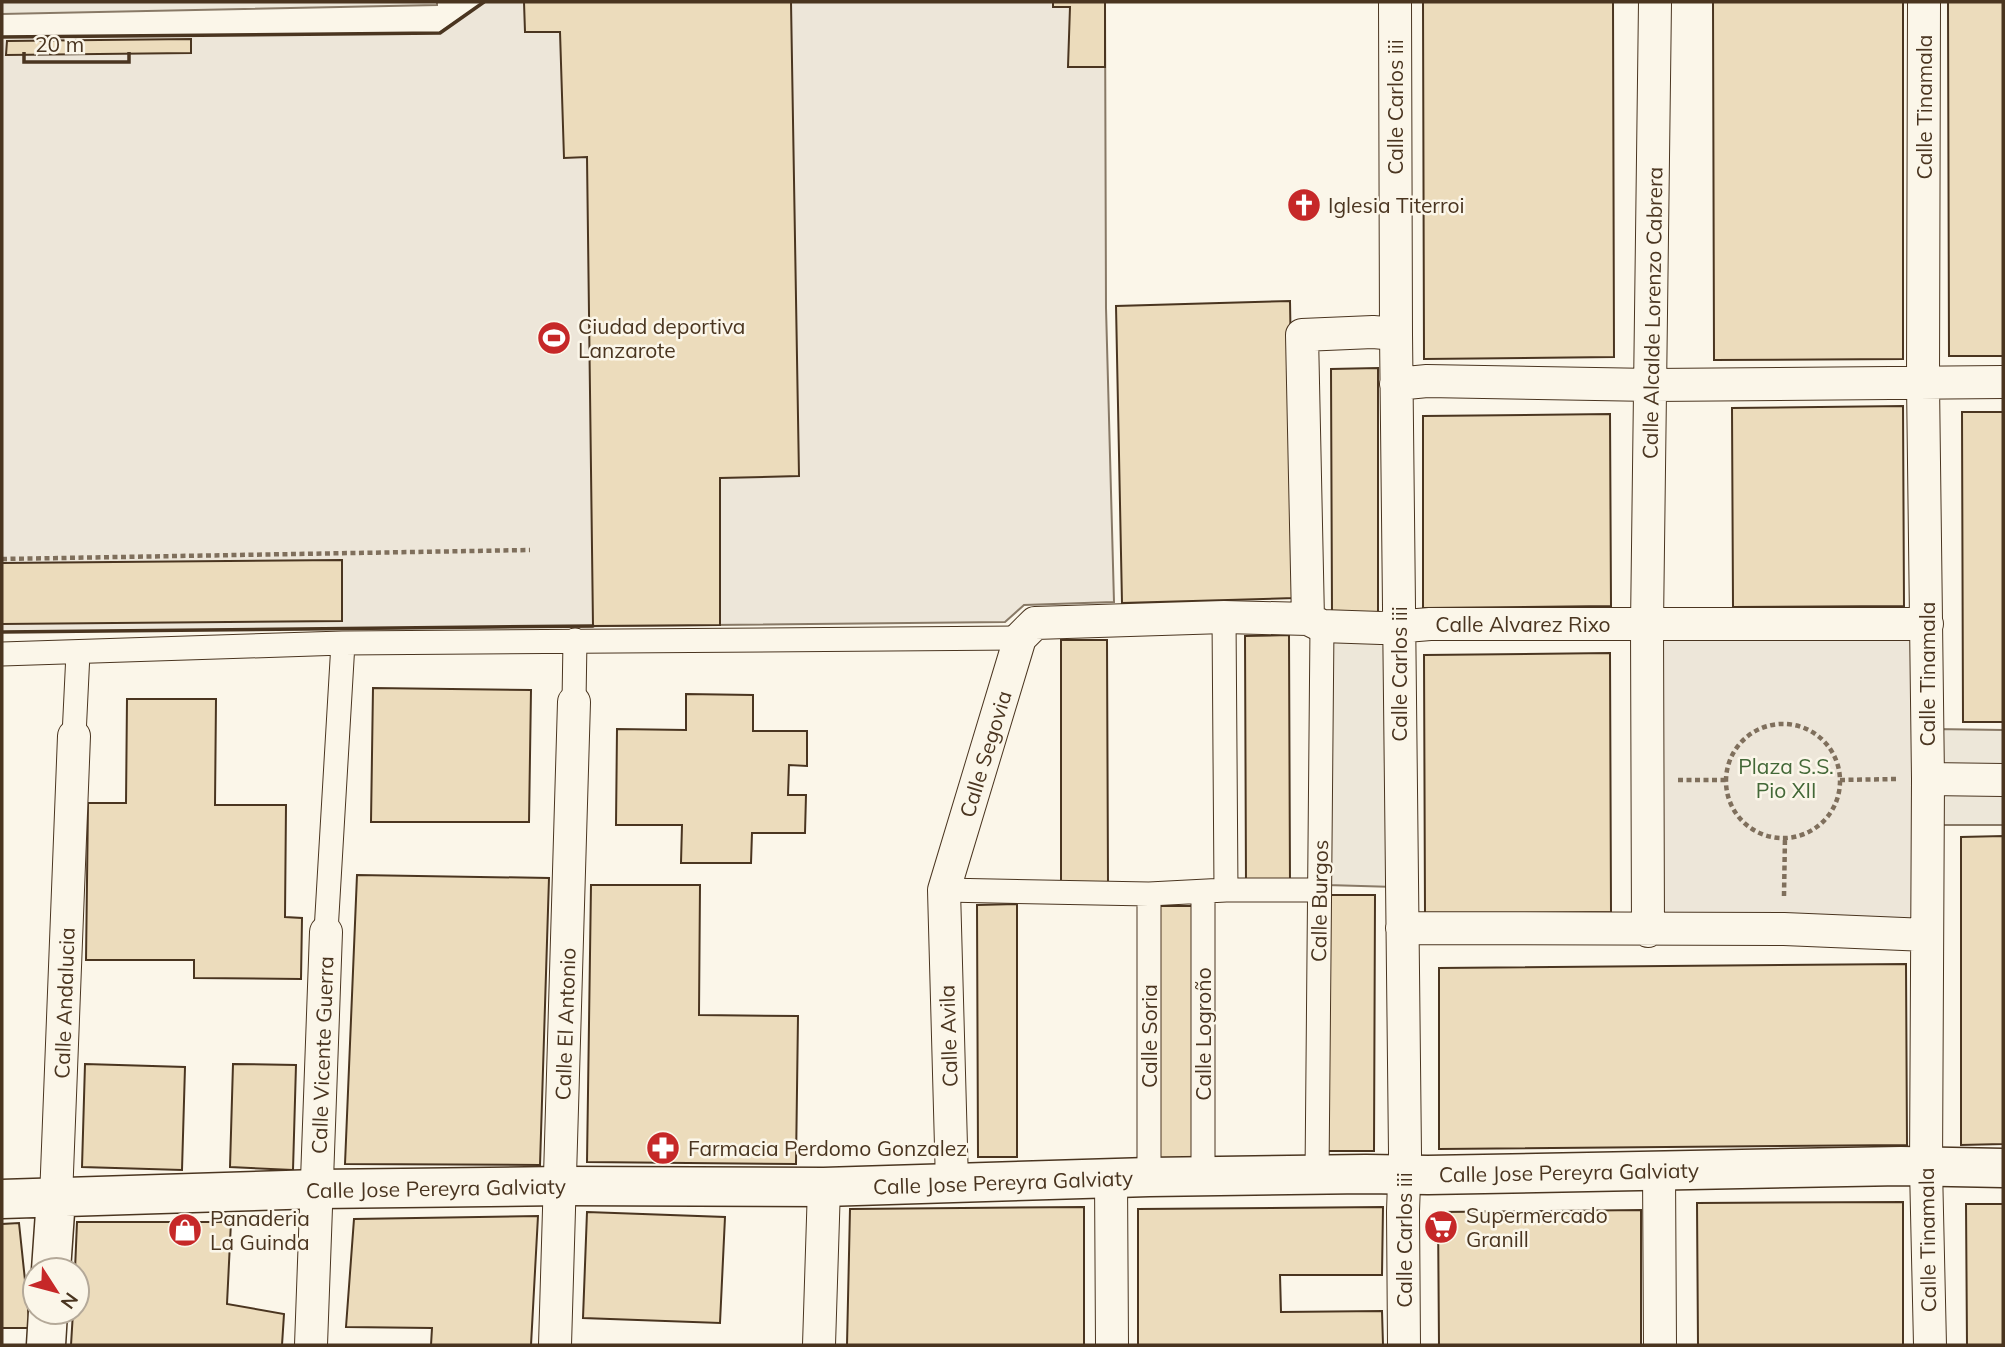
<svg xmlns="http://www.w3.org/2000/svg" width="2005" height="1347" font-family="Mulish,sans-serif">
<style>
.green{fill:#ede6d9;stroke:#887966;stroke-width:2}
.parking{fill:#ede7d9;stroke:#887966;stroke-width:2}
.building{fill:#ecdcbc;stroke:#4a3520;stroke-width:2}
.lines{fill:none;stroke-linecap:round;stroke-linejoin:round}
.pedestrian-casing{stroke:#4a3520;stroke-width:25}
.minor-casing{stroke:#4a3520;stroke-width:34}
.tertiary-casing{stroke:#4a3520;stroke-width:41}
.path{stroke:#7f6f5c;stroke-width:4.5;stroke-dasharray:5 3.5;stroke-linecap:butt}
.pedestrian{stroke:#fbf6e9;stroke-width:23}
.minor{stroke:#fbf6e9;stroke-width:32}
.tertiary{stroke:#fbf6e9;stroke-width:38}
.wall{stroke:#4a3520;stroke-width:3.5}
.labels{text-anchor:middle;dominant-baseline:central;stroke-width:5;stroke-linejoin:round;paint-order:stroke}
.street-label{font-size:21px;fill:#4a3520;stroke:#fbf6e9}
.poi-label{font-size:21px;fill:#4a3520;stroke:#fbf6e9;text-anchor:start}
.park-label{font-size:21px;fill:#436837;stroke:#fbf6e9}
</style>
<rect width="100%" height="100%" fill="#fbf6e9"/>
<path class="green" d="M484,2H1105L1106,308L1114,602L1024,605L1005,622L2,632V37L439,33Z
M1656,637H1915L1914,921L1657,919Z"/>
<path class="parking" d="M2,2H437V5L2,14Z
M1329,632L1393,634L1395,887L1327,885Z
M1934,729L2003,730V825H1935Z"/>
<path class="building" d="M524,2H791L799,476L720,478V625L593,626L587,157L564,158L560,32H525Z
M1053,2H1105V67H1068L1070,7H1053Z
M1423,2H1613L1614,357L1424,359Z
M1713,2H1903V359L1714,360Z
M1948,2H2003V356H1949Z
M191,39V53L6,55L7,41Z
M1290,301L1295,598L1122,603L1116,306Z
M1378,368V614L1332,615L1331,369Z
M1903,406L1904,606L1733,607L1732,408Z
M1962,412H2003V722H1963Z
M1610,414L1611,606L1423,608V416Z
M342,560V621L2,624V563Z
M1289,635L1290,885L1246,886L1245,636Z
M1061,640H1107L1108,883H1061Z
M1610,653L1611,912L1425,914L1424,655Z
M373,688L531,690L529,822H371Z
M686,694L753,695V731H807V766L789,765L788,795H806L805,833H752L751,863H681L682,825H616L617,729L686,730Z
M127,699H216L215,805H286L285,917L302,918L301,979L194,978V960H86L88,803H126Z
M2003,836V1144L1961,1145V837Z
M357,875L549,878L540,1165L345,1164Z
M591,885H700L699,1015L798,1016L796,1164L587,1162Z
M1326,895H1375L1374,1151H1324Z
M1017,904V1157H978L977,905Z
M1156,906H1200V1158H1157Z
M1906,964L1907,1145L1439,1149V968Z
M85,1064L185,1067L182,1170L82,1167Z
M233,1064L296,1065L293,1170L230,1167Z
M1903,1202V1345H1698L1697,1203Z
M1966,1204H2003V1345H1967Z
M1084,1207V1345H847L850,1209Z
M1383,1207L1382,1275H1280L1281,1312L1382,1311L1383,1345H1138V1209Z
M1641,1210V1345H1439L1438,1212Z
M587,1212L725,1217L720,1323L583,1318Z
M538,1216L531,1345H431L432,1328L346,1327L354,1219Z
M77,1222H231L227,1304L284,1314L282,1345H71L73,1312H77V1270H75Z
M19,1223L30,1328H2V1224Z"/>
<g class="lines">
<g class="pedestrian-casing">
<path id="pedestrian" d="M1224,617L1226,890
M2,654L343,643L1020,638
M574,702L575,640
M74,736L78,653
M944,890L1149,894L1226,890H1319
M1203,892V1176
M1149,894V1177
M326,932L343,643
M1317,1175L1322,626"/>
</g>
<g class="minor-casing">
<path id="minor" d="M1395,2L1396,334L1405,1154L1403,1211L1404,1345
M1924,2L1923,383L1928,779L1926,1168L1930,1345
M1396,384L1427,381L1652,385L2003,382
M1308,619L1302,335L1373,332L1396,334
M1928,779L2003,780
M1402,928L1784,929L1927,935
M1648,931L1647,625L1655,2
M1659,1170L1660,1345
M1111,1178L1112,1345
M952,1183L944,890L1020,638L1035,623L1224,617L1308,619L1322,626L1381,628L1430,624H1927
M56,1198L74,736
M311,1345L326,932
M555,1345L574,702
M819,1345L824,1187"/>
</g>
<g class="tertiary-casing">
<path id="tertiary" d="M2,1199L318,1189L561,1186L824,1187L1149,1177L1366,1174L1428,1175L1901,1166L2003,1168
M51,1270L56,1198
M46,1345L48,1312"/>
</g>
<path class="path" d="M2,559L530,550
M1726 781a57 57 0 1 1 114 0a57 57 0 1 1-114 0Z
M1678,780H1726
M1840,780L1896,779
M1784,896L1785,837"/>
<use href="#pedestrian" class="pedestrian"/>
<use href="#minor" class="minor"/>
<use href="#tertiary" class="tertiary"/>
<path class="wall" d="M2,37L440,33L484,2
M2,632L593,626"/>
</g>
<defs>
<g id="church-disc" transform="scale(1.75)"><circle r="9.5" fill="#c62828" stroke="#fbf6e9"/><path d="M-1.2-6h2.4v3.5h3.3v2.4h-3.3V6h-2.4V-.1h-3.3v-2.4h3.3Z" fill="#fff"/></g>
<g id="stadium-disc" transform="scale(1.75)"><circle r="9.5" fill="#c62828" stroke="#fbf6e9"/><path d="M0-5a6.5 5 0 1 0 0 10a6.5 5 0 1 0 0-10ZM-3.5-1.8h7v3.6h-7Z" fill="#fff"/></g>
<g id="pharmacy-disc" transform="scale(1.75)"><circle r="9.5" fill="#c62828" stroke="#fbf6e9"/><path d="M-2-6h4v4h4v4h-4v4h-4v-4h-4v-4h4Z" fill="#fff"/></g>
<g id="supermarket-disc" transform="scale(1.75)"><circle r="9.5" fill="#c62828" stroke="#fbf6e9"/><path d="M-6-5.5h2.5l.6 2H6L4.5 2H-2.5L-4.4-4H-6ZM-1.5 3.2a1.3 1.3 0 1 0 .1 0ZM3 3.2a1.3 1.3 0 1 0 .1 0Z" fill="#fff"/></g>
<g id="shop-disc" transform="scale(1.75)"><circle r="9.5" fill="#c62828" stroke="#fbf6e9"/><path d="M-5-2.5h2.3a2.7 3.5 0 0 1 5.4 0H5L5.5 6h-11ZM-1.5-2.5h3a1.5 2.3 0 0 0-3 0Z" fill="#fff"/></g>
</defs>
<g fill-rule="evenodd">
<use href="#church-disc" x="1304" y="205"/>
<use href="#stadium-disc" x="554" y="338"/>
<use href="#pharmacy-disc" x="663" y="1148"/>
<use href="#supermarket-disc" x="1441" y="1227"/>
<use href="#shop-disc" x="185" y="1230"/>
</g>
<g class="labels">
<g class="street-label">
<text transform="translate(1395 107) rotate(-90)">Calle Carlos iii</text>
<text transform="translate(1924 107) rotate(-90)">Calle Tinamala</text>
<text transform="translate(1652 313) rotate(-89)">Calle Alcalde Lorenzo Cabrera</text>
<text x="1523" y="624">Calle Alvarez Rixo</text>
<text transform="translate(1399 674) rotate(-90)">Calle Carlos iii</text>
<text transform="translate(1927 674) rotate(-90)">Calle Tinamala</text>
<text transform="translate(985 754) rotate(-73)">Calle Segovia</text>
<text transform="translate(1319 901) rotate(-89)">Calle Burgos</text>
<text transform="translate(64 1003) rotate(-88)">Calle Andalucia</text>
<text transform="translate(565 1024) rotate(-88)">Calle El Antonio</text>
<text transform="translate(1203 1034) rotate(-90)">Calle Logroño</text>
<text transform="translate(948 1036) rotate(-92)">Calle Avila</text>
<text transform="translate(1149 1036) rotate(-90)">Calle Soria</text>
<text transform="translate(322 1055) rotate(-88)">Calle Vicente Guerra</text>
<text transform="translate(1569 1172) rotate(-1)">Calle Jose Pereyra Galviaty</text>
<text transform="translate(1003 1182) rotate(-2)">Calle Jose Pereyra Galviaty</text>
<text transform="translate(436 1188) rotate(-1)">Calle Jose Pereyra Galviaty</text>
<text transform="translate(1404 1240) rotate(-90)">Calle Carlos iii</text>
<text transform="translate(1927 1240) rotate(-91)">Calle Tinamala</text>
</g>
<g class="poi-label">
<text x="1328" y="205">Iglesia Titerroi</text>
<text x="578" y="326">Ciudad deportiva<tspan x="578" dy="24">Lanzarote</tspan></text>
<text x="688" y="1148">Farmacia Perdomo Gonzalez</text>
<text x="1466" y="1215">Supermercado<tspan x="1466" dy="24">Granill</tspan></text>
<text x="210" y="1218">Panaderia<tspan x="210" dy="24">La Guinda</tspan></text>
</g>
<g class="park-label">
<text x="1786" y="766">Plaza S.S.<tspan x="1786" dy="24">Pio XII</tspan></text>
</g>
</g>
<rect width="2005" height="1347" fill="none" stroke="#4a3520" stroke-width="7"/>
<g transform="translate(56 1291) rotate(126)"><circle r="33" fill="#fbf6e9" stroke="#b4a999" stroke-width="2"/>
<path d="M0-5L12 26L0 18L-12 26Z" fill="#c62828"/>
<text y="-10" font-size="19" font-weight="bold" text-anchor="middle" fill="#4a3520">N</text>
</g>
<path d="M24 52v10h105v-10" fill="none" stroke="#4a3520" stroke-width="3.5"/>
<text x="35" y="52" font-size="21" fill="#4a3520" stroke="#fbf6e9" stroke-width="5" paint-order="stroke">20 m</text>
</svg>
